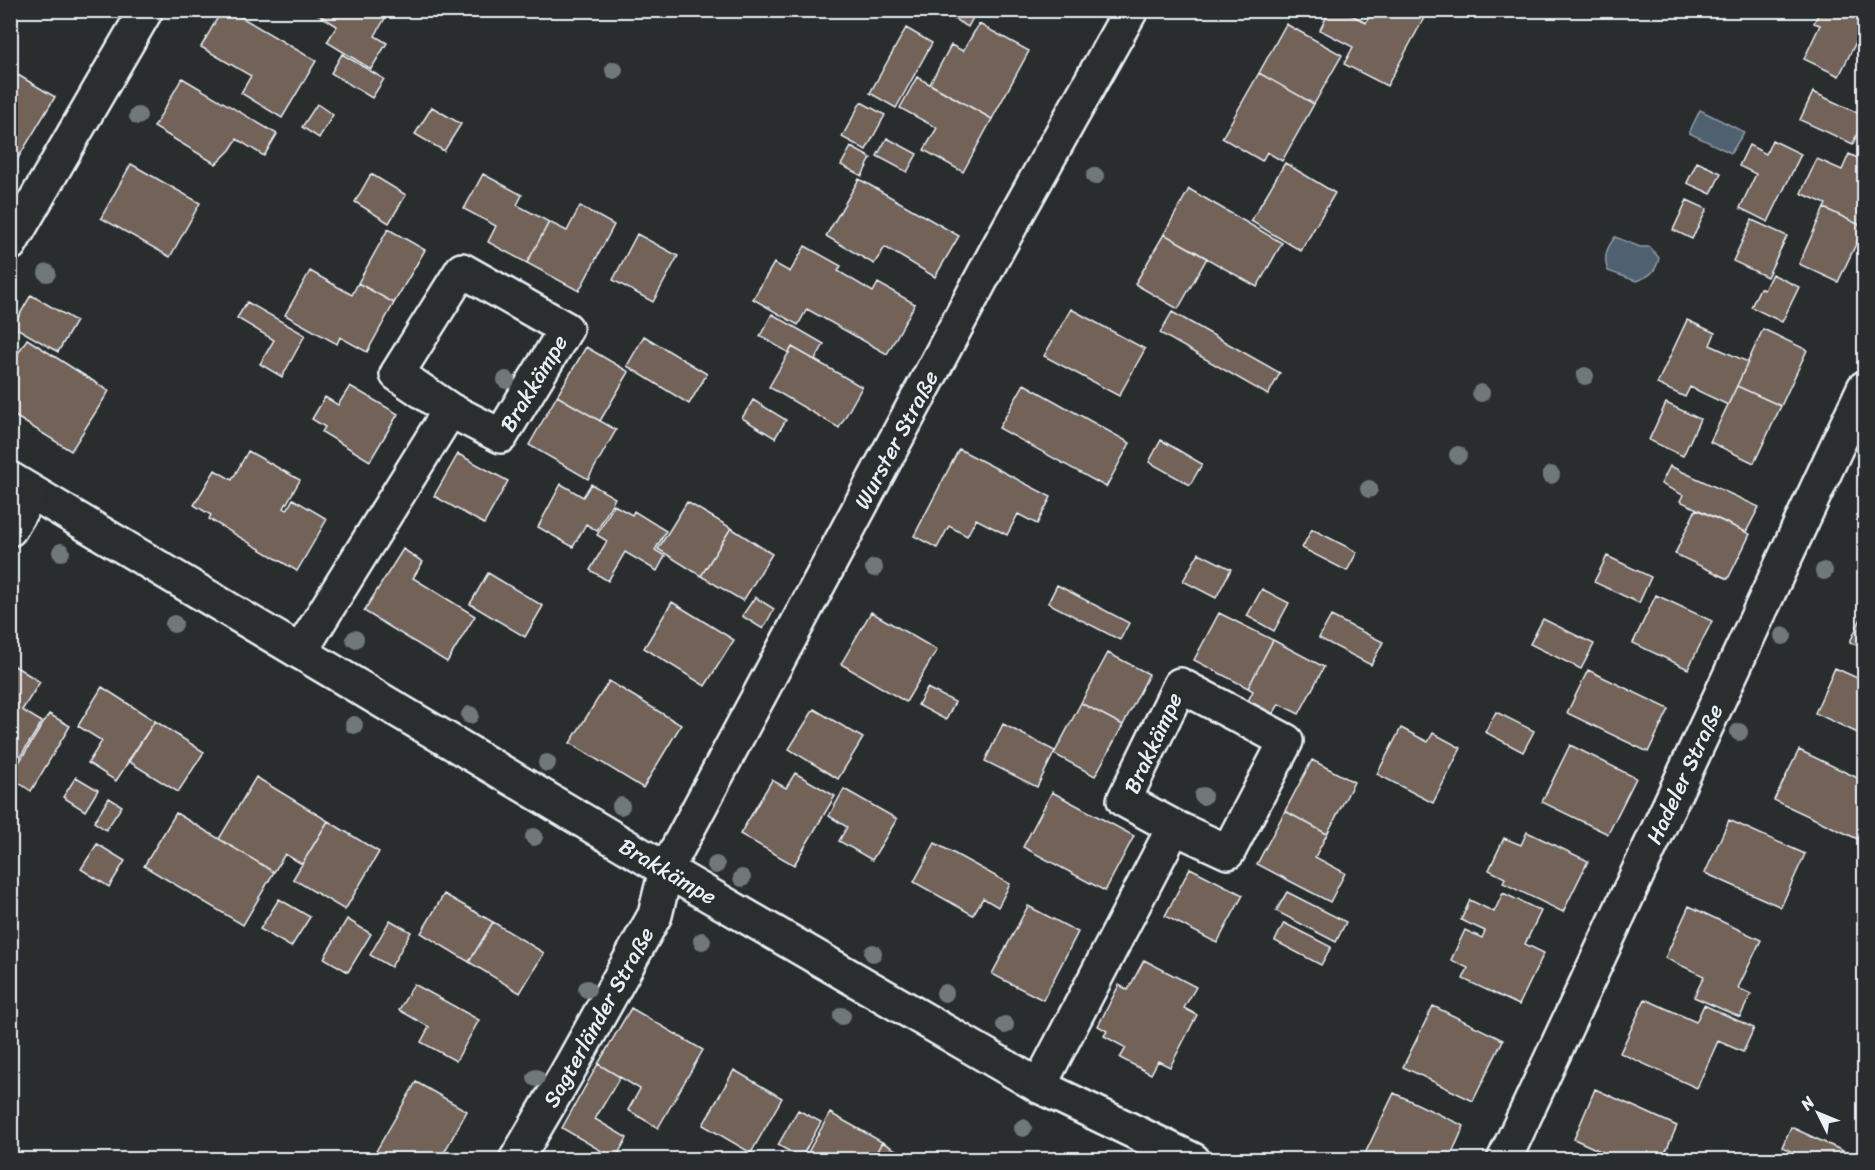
<svg xmlns="http://www.w3.org/2000/svg" width="1875" height="1170" font-family="Sriracha,sans-serif">
<style>
.water{fill:#4f6071;stroke:#8c9aa7;stroke-width:1.5}
.building{fill:#726259;stroke:#e8f1f8;stroke-width:1.5}
.lines{fill:none;stroke-linecap:round;stroke-linejoin:round}
.minor-casing{stroke:#e8f1f8;stroke-width:38}
.minor{stroke:#2a2d2e;stroke-width:33}
.tree{fill:#6f7977}
.labels{text-anchor:middle;dominant-baseline:central;stroke-width:4.5;stroke-linejoin:round;paint-order:stroke}
.street-label{font-size:22px;fill:#e8f1f8;stroke:#2a2d2e}
</style>
<rect width="100%" height="100%" fill="#2a2d2e"/>
<filter id="ink" filterUnits="userSpaceOnUse"><feTurbulence type="fractalNoise" baseFrequency=".0167" numOctaves="2"/><feDisplacementMap in="SourceGraphic" scale="12" xChannelSelector="R" yChannelSelector="G"/><feConvolveMatrix kernelMatrix="1 2 1 2 8 2 1 2 1" color-interpolation-filters="sRGB"/></filter>
<g filter="url(#ink)">
<path class="water" d="M1700,110L1744,132L1731,153L1689,133Z
M1615,237L1640,247H1650L1659,258C1656,272 1650,276 1636,281L1608,271C1603,258 1606,249 1615,237Z"/>
<path class="building" d="M222,10H229L316,61L282,118L241,93L251,76L201,47Z
M311,10L389,11L375,36L387,43L371,69L327,42L337,26Z
M938,10H977L968,27Z
M1330,10H1343L1366,23L1372,10H1414L1425,16L1387,86L1344,64L1353,47L1320,30Z
M1820,10H1864V47L1856,42L1839,76L1804,59L1820,25L1814,23Z
M979,24L1029,51L992,119L930,84L951,45L963,51Z
M1286,24L1342,55L1314,104L1259,73Z
M906,28L932,43L896,108L870,93Z
M342,54L384,79L372,98L331,73Z
M1259,73L1314,104L1282,161L1267,152L1262,161L1222,138Z
M18,75L55,97L14,165L10,164V88Z
M917,77L992,119L963,172L924,150L937,128L900,108Z
M182,78L277,134L264,156L237,139L230,150L216,164L154,127Z
M1813,92L1864,116L1853,144L1800,120Z
M861,102L885,115L866,150L842,137Z
M317,104L333,115L319,138L302,127Z
M432,107L461,124L444,151L415,134Z
M887,138L917,154L907,172L877,156Z
M1772,140L1801,154L1768,222L1740,208L1756,174L1739,166L1749,145L1766,154Z
M851,147L871,158L862,176L841,165Z
M1849,154L1864,161V227L1824,208L1826,204L1801,193L1817,159L1842,170Z
M1697,162L1721,173L1711,194L1687,183Z
M1285,163L1335,193L1301,251L1251,221Z
M131,164L200,203L170,257L101,218Z
M371,174L406,195L389,223L355,202Z
M483,174L522,195L517,205L549,222L527,263L488,242L496,226L464,209Z
M859,179L959,236L935,277L885,247L874,264L826,236Z
M1189,189L1282,243L1257,287L1164,234Z
M1687,200L1707,209L1692,239L1673,230Z
M580,206L614,225L579,291L527,263L549,222L567,231Z
M1824,208L1864,227L1838,282L1799,264Z
M1752,220L1787,236L1767,277L1733,261Z
M388,229L425,250L394,303L358,283Z
M637,234L678,256L653,302L613,280Z
M1164,234L1207,258L1178,309L1135,284Z
M805,246L841,266L838,271L873,292L878,283L915,304L887,354L807,309L798,325L753,299L774,263L790,272Z
M310,271L352,295L358,283L394,303L367,352L340,337L337,344L285,315Z
M1772,274L1799,287L1782,322L1751,307L1760,288L1764,290Z
M31,295L76,321L58,352L13,326Z
M247,302L305,335L282,377L260,364L274,340L237,318Z
M1071,309L1145,349L1119,396L1044,356Z
M1172,312L1280,373L1268,395L1160,333Z
M772,314L824,344L815,360L792,347L789,353L760,336Z
M1687,320L1715,333L1710,345L1748,362L1728,405L1690,387L1685,397L1657,384Z
M1763,329L1807,350L1781,406L1737,386Z
M644,336L707,374L689,404L627,366Z
M27,339L109,391L71,451L10,413V366Z
M586,347L629,372L600,421L557,396Z
M792,347L862,387L839,428L769,387Z
M1024,384L1130,443L1106,487L999,428Z
M350,386L398,414L370,461L322,432L325,427L312,419L325,397L338,405Z
M1737,386L1781,406L1754,463L1710,442Z
M557,396L616,430L588,479L529,445Z
M753,400L786,420L775,438L742,418Z
M1666,403L1700,419L1683,456L1649,440Z
M1161,440L1202,464L1190,485L1149,462Z
M959,449L1051,497L1037,524L1018,514L1007,535L976,519L967,536L949,526L937,548L914,536Z
M248,451L300,480L284,508L287,510L293,499L327,519L297,571L209,519L211,515L194,505L215,470L232,480Z
M458,454L508,481L484,524L434,496Z
M1670,466L1759,507L1746,532L1680,501L1683,495L1661,484Z
M561,484L583,497L591,484L615,498L597,531L586,524L573,547L538,527Z
M687,502L731,528L701,576L658,549Z
M614,505L632,515L634,511L666,531L655,550L665,556L657,571L625,552L608,581L590,570L607,541L597,535Z
M1696,509L1750,534L1728,579L1675,554Z
M731,528L772,554L743,601L701,576Z
M1312,529L1357,552L1347,571L1302,548Z
M403,549L423,562L413,578L475,616L447,662L364,611Z
M1199,553L1231,569L1216,598L1183,581Z
M1607,556L1651,577L1639,603L1594,582Z
M488,573L543,606L525,637L470,604Z
M1057,585L1129,623L1120,640L1048,603Z
M1262,589L1289,603L1274,631L1247,616Z
M1656,595L1712,621L1688,669L1633,643Z
M755,597L774,609L763,629L742,616Z
M672,602L734,640L705,686L644,648Z
M871,612L937,650L906,702L841,664Z
M1864,612V649L1850,642Z
M1219,613L1273,640L1248,688L1194,660Z
M1331,616L1383,642L1371,665L1319,638Z
M1543,619L1594,644L1581,669L1530,644Z
M1273,640L1324,667L1299,714L1279,704L1273,714L1248,701L1253,691L1248,688Z
M1108,653L1149,674L1123,725L1081,703Z
M10,663L40,682L22,710L42,722L10,773Z
M1835,668L1864,681V736L1815,713Z
M1588,670L1669,709L1648,752L1567,713Z
M609,681L681,725L643,788L570,743Z
M102,687L155,721L116,781L88,763L102,741L78,726Z
M927,688L955,702L946,720L918,705Z
M1081,703L1123,725L1095,776L1054,754Z
M814,709L863,738L838,779L789,749Z
M1496,712L1534,731L1523,752L1485,732Z
M49,714L70,726L31,791L10,777Z
M155,721L204,752L178,792L128,761Z
M1003,724L1055,751L1037,787L985,761Z
M1401,728L1428,742L1433,733L1461,748L1433,803L1377,774Z
M1570,745L1636,778L1608,834L1542,802Z
M1799,750L1864,781V842L1774,800Z
M1312,760L1354,782L1327,834L1285,811Z
M795,773L835,796L794,865L740,834L772,780L786,788Z
M76,777L98,790L85,811L63,797Z
M256,777L328,821L302,864L285,854L274,872L219,839Z
M844,789L897,819L872,860L839,841L847,827L829,816Z
M1052,792L1134,836L1105,891L1023,847Z
M109,798L122,806L106,830L94,822Z
M1285,811L1327,834L1315,857L1345,873L1330,902L1257,864Z
M176,813L274,872L243,925L144,866Z
M1729,820L1805,854L1781,907L1705,873Z
M328,821L379,852L345,910L293,879Z
M1527,832L1588,861L1563,912L1503,883L1505,878L1489,870L1504,838L1521,845Z
M935,843L1010,884L998,907L983,898L973,915L914,882Z
M97,844L125,861L109,887L81,869Z
M1190,868L1243,895L1217,943L1165,916Z
M1287,892L1346,922L1336,942L1276,911Z
M1503,893L1541,911L1525,944L1544,953L1519,1005L1463,979L1468,968L1451,960L1465,930L1482,938L1485,931L1461,920L1470,900L1494,912Z
M444,894L493,922L469,962L421,933Z
M279,899L310,917L291,947L260,929Z
M1028,906L1078,932L1043,1000L992,974Z
M1689,906L1761,940L1738,988L1751,994L1740,1017L1694,997L1704,976L1665,958Z
M347,919L371,934L348,972L324,958Z
M390,920L411,932L391,967L370,955Z
M493,922L544,953L520,993L469,962Z
M1284,923L1331,947L1321,965L1275,941Z
M1144,960L1196,987L1184,1008L1197,1015L1170,1067L1158,1061L1151,1074L1120,1058L1126,1048L1104,1036L1107,1031L1098,1026L1119,985L1128,990Z
M414,984L479,1020L456,1061L421,1042L429,1027L399,1010Z
M1645,999L1696,1022L1704,1005L1754,1028L1743,1052L1718,1041L1697,1088L1620,1053Z
M1433,1006L1503,1040L1473,1101L1403,1067Z
M631,1008L703,1050L658,1128L628,1110L640,1089L598,1064Z
M598,1064L620,1077L595,1119L627,1138L615,1159L562,1128Z
M734,1070L782,1098L751,1153L703,1125Z
M416,1082L467,1111L440,1160H371Z
M1595,1089L1677,1126L1662,1160H1620L1574,1139Z
M1394,1093L1464,1126L1449,1160H1362Z
M798,1110L821,1122L801,1158L778,1145Z
M830,1113L882,1142L872,1160H818L807,1154Z
M1791,1127L1845,1152L1842,1160H1809L1782,1147Z
M882,1142L913,1160H872Z"/>
<g class="lines">
<g class="minor-casing">
<g id="minor">
<path d="M10,244L146,10"/>
<path id="s1" d="M10,479L666,870L1039,1086L1193,1160"/>
<path d="M10,529L31,493"/>
<path id="s2" d="M300,652L450,410L501,436L566,329L462,270L397,374L450,410"/>
<path d="M1039,1086L1174,827L1228,852L1286,741L1180,685L1124,800L1174,827"/>
<path id="s3" d="M516,1160L567,1073L655,915L666,870L999,246L1131,10"/>
<path id="s4" d="M1504,1160L1864,388"/>
</g>
</g>
<use href="#minor" class="minor"/>
</g>
<g class="tree">
<circle cx="614" cy="70" r="9"/>
<circle cx="138" cy="116" r="9"/>
<circle cx="1095" cy="176" r="9"/>
<circle cx="47" cy="273" r="9"/>
<circle cx="1585" cy="376" r="9"/>
<circle cx="506" cy="380" r="9"/>
<circle cx="1481" cy="393" r="9"/>
<circle cx="1458" cy="455" r="9"/>
<circle cx="1551" cy="475" r="9"/>
<circle cx="1369" cy="489" r="9"/>
<circle cx="61" cy="552" r="9"/>
<circle cx="874" cy="568" r="9"/>
<circle cx="1824" cy="571" r="9"/>
<circle cx="174" cy="624" r="9"/>
<circle cx="1783" cy="636" r="9"/>
<circle cx="355" cy="639" r="9"/>
<circle cx="470" cy="715" r="9"/>
<circle cx="354" cy="725" r="9"/>
<circle cx="1739" cy="732" r="9"/>
<circle cx="547" cy="763" r="9"/>
<circle cx="1203" cy="796" r="9"/>
<circle cx="621" cy="806" r="9"/>
<circle cx="534" cy="837" r="9"/>
<circle cx="716" cy="865" r="9"/>
<circle cx="742" cy="878" r="9"/>
<circle cx="702" cy="941" r="9"/>
<circle cx="873" cy="953" r="9"/>
<circle cx="587" cy="989" r="9"/>
<circle cx="945" cy="993" r="9"/>
<circle cx="842" cy="1016" r="9"/>
<circle cx="1005" cy="1025" r="9"/>
<circle cx="536" cy="1078" r="9"/>
<circle cx="1023" cy="1128" r="9"/>
</g>
</g>
<g class="labels">
<g class="street-label">
<text stroke="none"><textPath href="#s2" startOffset="404">Brakkämpe</textPath></text>
<text stroke="none"><textPath href="#s3" startOffset="816">Wurster Straße</textPath></text>
<text transform="translate(1153 743) rotate(-65)">Brakkämpe</text>
<text stroke="none"><textPath href="#s4" startOffset="426">Hadeler Straße</textPath></text>
<text stroke="none"><textPath href="#s1" startOffset="766">Brakkämpe</textPath></text>
<text stroke="none"><textPath href="#s3" startOffset="165">Sagterländer Straße</textPath></text>
</g>
</g>
<rect width="1875" height="1170" fill="none" stroke="#2a2d2e" stroke-width="36"/>
<rect x="18" y="18" width="1839" height="1134" fill="none" stroke="#e8f1f8" stroke-width="2" filter="url(#ink)"/>
<g transform="translate(1818 1113) rotate(313)" stroke="#2a2d2e" stroke-width="4.5" paint-order="stroke">
<path d="M0-4.5L10 22L0 15L-10 22Z" fill="#e8f1f8"/>
<text y="-9" font-size="16" font-weight="bold" text-anchor="middle" fill="#e8f1f8">N</text>
</g>
</svg>
